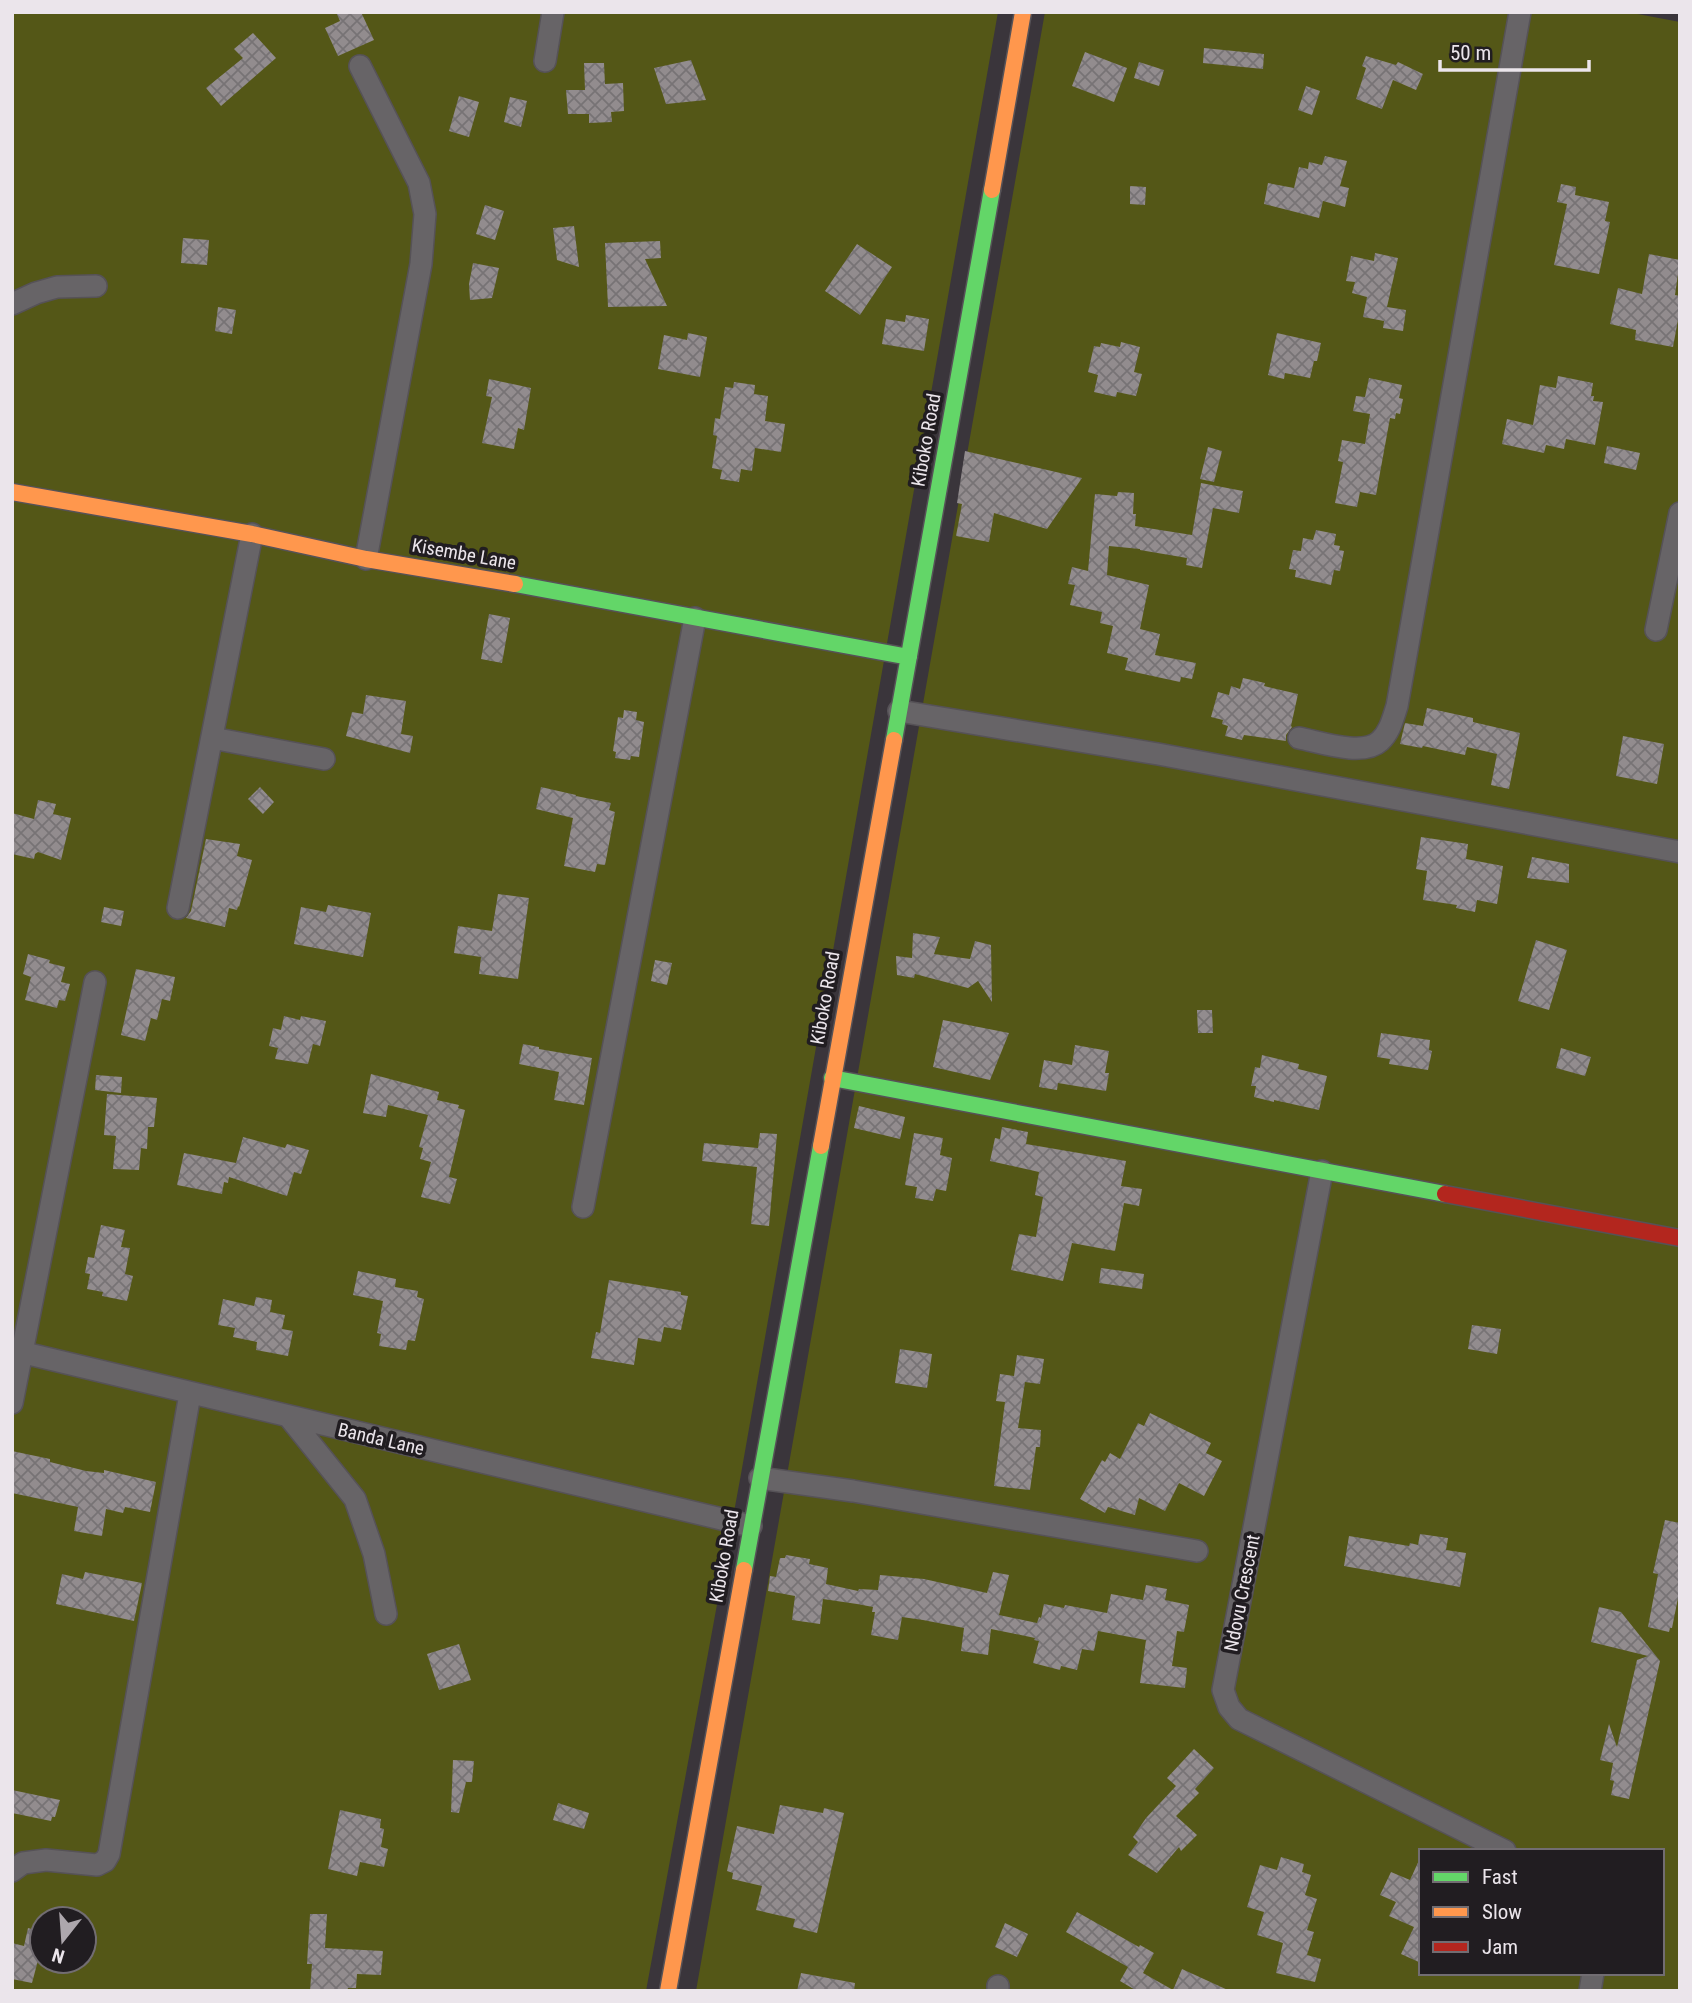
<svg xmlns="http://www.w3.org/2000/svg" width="1692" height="2003" font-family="'Roboto Condensed',sans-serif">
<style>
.green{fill:#545717;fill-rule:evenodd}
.building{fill:url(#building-cross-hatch)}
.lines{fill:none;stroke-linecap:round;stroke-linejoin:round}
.street-casing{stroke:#565257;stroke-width:24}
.fast-casing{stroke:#565257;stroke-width:19}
.slow-casing{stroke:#565257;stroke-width:19}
.jam-casing{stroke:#565257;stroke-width:19}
.street{stroke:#676467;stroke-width:21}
.fast{stroke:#63d668;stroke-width:16}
.slow{stroke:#ff974d;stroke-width:16}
.jam{stroke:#b3261e;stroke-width:16}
.labels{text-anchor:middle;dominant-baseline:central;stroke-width:7;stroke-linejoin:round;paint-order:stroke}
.street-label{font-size:19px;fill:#ebe5eb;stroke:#211d21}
</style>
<defs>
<pattern id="building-cross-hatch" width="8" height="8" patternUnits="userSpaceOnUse" patternTransform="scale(1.75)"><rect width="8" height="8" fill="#928c8e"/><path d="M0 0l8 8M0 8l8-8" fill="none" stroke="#777375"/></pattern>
</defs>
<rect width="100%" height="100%" fill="#3a353b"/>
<path class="green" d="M12,12H998L741,1474L646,1991H12ZM42,1919H84V1961H42Z
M1045,12H1627L1680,22V1991H696ZM1421,1851H1662V1973H1421Z"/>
<path class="building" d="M336,12H361L374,40L338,56L325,28L340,21Z
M253,33L276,58L221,106L206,88L243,58L234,49Z
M1204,48L1264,54L1263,69L1203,63Z
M1085,52L1127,68L1114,102L1072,86Z
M1366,56L1396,65L1398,62L1423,74L1416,90L1393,80L1382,109L1356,99L1366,68L1362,66Z
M691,60L706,100L666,104L654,68Z
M1139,62L1164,70L1159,86L1134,78Z
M584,63H604L605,84L623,83L624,111L611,112L612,122L589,123V114H568L566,90H585Z
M1306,86L1320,91L1312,115L1298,110Z
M459,96L479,102L469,137L449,131Z
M510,97L527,101L521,127L504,122Z
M1325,156L1347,161L1340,186L1349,188L1345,207L1323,201L1319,218L1264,204L1268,183L1294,188L1299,167L1308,169L1309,162L1322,165Z
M1561,184L1576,187L1575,195L1609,202L1605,221L1610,222L1599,274L1554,265L1567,204L1557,202Z
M1130,186L1146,187L1145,205L1130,204Z
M485,205L504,211L495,240L476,234Z
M574,226L579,267L557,260L553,228Z
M183,238L209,240L207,265L181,263Z
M660,241L661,258L645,259L667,306L608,307L605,243Z
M857,244L892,267L860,315L825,291Z
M1375,253L1398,258L1387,307L1406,310L1403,331L1383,328L1385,315L1384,321L1363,317L1367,297L1352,293L1355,282L1346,281L1351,256L1374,261Z
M1649,254L1680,260L1675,295L1680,296V309L1673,347L1635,340L1636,330L1610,324L1618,288L1642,294Z
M473,263L499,268L492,298L470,300L469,284Z
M218,307L236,310L232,334L215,331Z
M906,315L929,319L924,351L882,344L886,319L905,322Z
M688,333L707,337L700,377L658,369L664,335L687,340Z
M1277,333L1321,343L1317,361H1314L1310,378L1285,373L1284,379L1268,375Z
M1121,342L1140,347L1134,372L1142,374L1136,396L1117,392L1116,397L1094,392L1098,375L1088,372L1094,346L1100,347L1101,343L1120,347Z
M1558,376L1593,383L1591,396H1594L1593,401L1603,402L1595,445L1566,439L1564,449L1546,445L1544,453L1502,444L1507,419L1533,425L1540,385L1556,388Z
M1369,378L1402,385L1399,398L1403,399L1400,414L1396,413L1395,419L1390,418L1376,495L1360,492L1357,507L1335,503L1343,462L1338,461L1342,440L1365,444L1370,414L1353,411L1356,396L1365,397Z
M489,379L531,388L524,430L518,428L514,449L482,443L492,397L486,396Z
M734,382L755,385L754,394L768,396L765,421L785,424L781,452L755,448L752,471L741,469L739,482L720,479L722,470L712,468L717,436L713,435L715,418L720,419L725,387L733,388Z
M1607,446L1640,453L1636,470L1604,463Z
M1208,447L1222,451L1214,482L1200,479Z
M965,451L1082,478L1047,529L994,513L989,542L956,536L962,504L957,503Z
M1201,483L1243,491L1239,513L1213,508L1202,568L1186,565L1187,558L1140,550V549L1109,546L1107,575L1149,585L1140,629L1160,634L1155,655L1196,663L1192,679L1181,677L1180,682L1125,670L1128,658L1107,653L1113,626L1100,623L1102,612L1070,605L1075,585L1068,584L1072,567L1088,571L1095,494L1117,496L1118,492L1134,493L1133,514H1136L1135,526L1192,535Z
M1316,530L1336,534L1334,545L1340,546L1339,550L1344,551L1340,571L1334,570L1331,585L1295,577L1296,570L1289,569L1293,550L1301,551L1303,538L1313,540Z
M489,614L510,618L502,663L481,659Z
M1243,678L1265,683L1264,686L1298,694L1291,726L1292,727L1286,735V741L1244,735L1242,740L1225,736L1228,726L1222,724L1223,720L1211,717L1218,692L1229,695L1231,686L1240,689Z
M366,695L406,701L401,734L413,736L410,753L346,736L352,712L363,714Z
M1427,708L1473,718V722L1520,733L1509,789L1491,785L1497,754L1467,747L1465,755L1423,746L1422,748L1400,744L1405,723L1423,726Z
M624,710L637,712L636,720L644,722L639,757L631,756L630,760L615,758L616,752L613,751L618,717L623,718Z
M1623,736L1664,744L1657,784L1616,776Z
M260,787L274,802L263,814L248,799Z
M541,787L576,795V796L611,803L609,810L615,812L605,865L597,864L595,872L564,866L573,818L536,809Z
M38,800L56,804L53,814L71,818L61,860L38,852L35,854L34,859L12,854V813L34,819Z
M1421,837L1468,844L1466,859L1503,866L1497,904L1477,900L1475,912L1456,908L1457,905L1423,900L1427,871L1416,869Z
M206,839L240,844L237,856L252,860L239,907L238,906L237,910L229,908L225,927L186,918L191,911Z
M1532,857L1569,864V883L1527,878Z
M498,894L529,898L518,979L479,974L481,957L454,953L458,926L492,931Z
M328,905L371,913L363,957L294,944L301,907L326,912Z
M104,907L124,911L121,926L101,922Z
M913,933L940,937L934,954L970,959L975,941L991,945L992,1002L978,981L968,988L915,974L914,978L897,975L896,956L912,958Z
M1536,940L1567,950L1549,1010L1518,1001Z
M28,954L50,960L49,963L65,967L61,982L70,984L65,1001L59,1000L57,1008L25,1000L31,977L23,974Z
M655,960L672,963L667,985L651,981Z
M136,969L175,977L170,1001L162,999L157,1020L151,1018L145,1041L121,1035Z
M1197,1010H1212L1213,1033H1198Z
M284,1016L300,1020L301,1016L326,1021L320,1046L313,1044L308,1064L275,1059L278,1048L269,1046L273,1028L281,1030Z
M943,1020L1009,1033L990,1080L933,1067Z
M1381,1033L1430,1040L1429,1050L1432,1051L1428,1070L1389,1064L1390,1059L1377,1057Z
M523,1044L539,1047V1049L592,1058L584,1105L554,1100L559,1072L519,1064Z
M1075,1045L1109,1051L1105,1073H1109L1106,1091L1058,1083L1057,1090L1039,1087L1044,1060L1072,1065Z
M1561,1048L1591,1057L1585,1076L1556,1068Z
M1262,1055L1299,1064L1298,1069L1327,1076L1319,1110L1274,1100V1102L1254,1097L1256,1086H1251L1255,1067L1260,1068Z
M371,1074L439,1092L437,1100L459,1105L458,1108L465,1110L449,1177L457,1179L450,1204L421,1197L431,1162L420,1159L423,1148L419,1147L428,1115L388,1105L386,1117L363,1113Z
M96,1075L122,1077L121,1093L95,1090Z
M107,1094L157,1098L154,1127H148L147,1149L141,1148L139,1170L113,1169L116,1136L104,1135Z
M859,1106L905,1117L900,1139L854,1128Z
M1002,1127L1028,1132L1026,1144L1126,1161L1121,1186L1142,1189L1139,1206L1124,1203L1115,1251L1072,1243L1063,1281L1011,1270L1019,1234L1036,1237L1043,1197L1035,1195L1039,1172L990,1161L995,1138L1000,1139Z
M760,1133L777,1134L769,1226L751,1224L757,1167L702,1161L704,1143L758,1148Z
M914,1133L943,1138L940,1155L952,1158L946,1191L936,1189L933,1201L915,1198L917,1187L905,1185Z
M243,1137L285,1148L287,1144L309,1150L301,1174L294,1172L287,1196L229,1177L228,1183L224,1182L222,1194L177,1185L184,1153L236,1163Z
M101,1225L125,1230L121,1247L130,1248L125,1274L133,1276L127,1301L102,1296L103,1292L87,1289L90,1274L85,1273L88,1257L94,1258Z
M1101,1268L1144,1274L1142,1289L1099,1283Z
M358,1271L396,1279L395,1287L418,1291L417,1297L424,1299L415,1341L408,1340L406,1350L379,1346L381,1334L377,1333L383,1301L353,1295Z
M609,1280L681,1292V1295L688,1296L681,1330L664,1327L661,1342L638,1338L634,1365L591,1358L596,1332L600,1333Z
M256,1297L272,1300L270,1312L285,1315L282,1329L293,1331L288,1356L256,1350L257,1342L233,1337L235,1328L218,1325L223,1299L254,1306Z
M1472,1325L1501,1329L1497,1354L1468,1349Z
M900,1349L932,1354L927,1388L895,1383Z
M1017,1355L1044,1359L1040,1384L1025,1382L1018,1428L1041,1430L1040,1447H1036L1030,1490L994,1486L1005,1402L996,1401L1000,1374L1014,1376Z
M1150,1413L1211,1443L1206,1453L1222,1461L1204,1496L1179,1483L1165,1511L1139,1498L1135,1515L1108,1507L1105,1513L1080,1499L1102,1460L1105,1462L1110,1453L1120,1459L1138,1423L1144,1426Z
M12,1451L50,1459V1462L86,1471L104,1473V1470L156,1482L150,1512L125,1507L123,1513L106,1509L102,1536L74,1531L78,1507L12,1493Z
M1665,1520L1680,1523V1588L1672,1628H1670L1669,1632L1648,1627L1658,1574L1653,1573Z
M1420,1534L1448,1538L1446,1550L1466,1553L1460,1587L1344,1566L1349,1536L1409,1546L1410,1543L1418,1545Z
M786,1555L810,1559L809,1564L828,1568L826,1584L858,1591L859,1589L878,1590L880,1575L924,1579L987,1593L993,1572L1009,1575L999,1615L1037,1623L1039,1617L1041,1618L1044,1604L1064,1608L1065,1605L1107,1613L1111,1594L1143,1600L1146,1585L1167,1589L1165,1600L1189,1605L1184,1632L1177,1631L1172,1666L1187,1668L1185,1688L1140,1683L1146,1640L1098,1631L1094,1651L1082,1649L1077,1670L1061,1666L1060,1670L1033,1663L1039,1641L1034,1640L1035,1638L991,1629L988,1655L961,1651L964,1628L923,1620L902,1617L898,1640L871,1635L875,1612H872L873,1607L857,1604L823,1599L820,1624L792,1620L795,1596L768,1591L770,1576L776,1577L780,1558H785Z
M85,1572L142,1583L134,1621L56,1604L62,1574L83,1579Z
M1599,1607L1621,1612L1660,1661L1629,1799L1611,1795L1614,1781L1610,1780L1613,1763L1600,1760L1609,1724L1617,1747L1637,1660L1648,1656L1591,1642Z
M459,1644L471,1680L439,1690L427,1654Z
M1194,1749L1214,1768L1195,1789L1199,1793L1176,1816L1197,1835L1181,1851L1179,1847L1157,1873L1128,1855L1138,1842L1133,1837L1146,1818L1176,1786L1167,1778Z
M453,1760L474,1761L472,1782H466L459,1813L451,1812Z
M12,1790L60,1800L55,1817H52L51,1821L12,1813Z
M558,1803L589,1813L584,1829L553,1820Z
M780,1805L823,1813L824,1808L844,1813L817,1933L793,1927L795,1919L756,1910L762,1886L732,1879L733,1873L727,1871L737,1826L774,1834Z
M340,1810L381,1819L380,1828L384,1829L381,1847L388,1849L384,1867L360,1862L357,1876L328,1869Z
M1421,1856V1963L1401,1954L1414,1927L1389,1916L1396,1902L1380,1895L1391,1872L1410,1880Z
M1281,1857L1304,1864L1302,1872L1311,1875L1305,1895L1317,1899L1307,1930L1314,1932L1307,1955L1321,1959L1315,1982L1276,1973L1283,1943L1257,1935L1264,1912L1247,1907L1260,1865L1277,1870Z
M1077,1912L1139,1947L1140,1945L1154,1953L1143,1973L1173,1990L1182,1969L1230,1991H1137L1120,1981L1128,1967L1066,1932Z
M310,1914H327L325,1948L383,1951L381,1975L357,1974L356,1988H348L347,1991H310L312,1964H307Z
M1005,1923L1028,1934L1017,1957L995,1947Z
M28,1928L42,1932V1954L40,1953L32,1983L12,1979V1943L24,1946Z
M801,1973L855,1983L854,1991H797Z"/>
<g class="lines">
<g class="street-casing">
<path id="street" d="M545,61L553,12
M360,66L419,183L425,214L421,264L366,559
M12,304L36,293L57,287L96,286
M1656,630L1680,513
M899,711L1158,754L1680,852
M212,738L324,759
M1299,738C1320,742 1363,757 1380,741C1390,732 1393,718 1397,706L1520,12
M178,908L252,534
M1322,1171L1223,1690L1229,1707L1239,1719L1505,1851
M583,1207L695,618
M12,1350L751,1526
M12,1403L95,982
M289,1417L355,1499L374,1554L386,1614
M760,1478L853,1491L1197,1551
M12,1871L23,1863L46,1860L97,1865L105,1861L109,1854L190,1394
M998,1991V1986
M1590,1991L1593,1973"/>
</g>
<g class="fast-casing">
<path id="fast" d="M515,584L909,657
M894,740L992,190
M832,1078L1445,1194
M744,1570L821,1146"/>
</g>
<g class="slow-casing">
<path id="slow" d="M992,190L1023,12
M12,492L252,534L366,559L515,584
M821,1146L894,740
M668,1991L744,1570"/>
</g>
<g class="jam-casing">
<path id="jam" d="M1445,1194L1680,1238"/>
</g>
<use href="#street" class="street"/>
<use href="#fast" class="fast"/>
<use href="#slow" class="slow"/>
<use href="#jam" class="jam"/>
</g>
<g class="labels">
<g class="street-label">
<text transform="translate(926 440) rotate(-80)">Kiboko Road</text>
<text transform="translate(464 554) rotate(10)">Kisembe Lane</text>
<text transform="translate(825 998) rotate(-80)">Kiboko Road</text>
<text transform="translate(381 1439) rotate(13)">Banda Lane</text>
<text transform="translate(724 1556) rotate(-80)">Kiboko Road</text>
<text transform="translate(1242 1593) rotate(-79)">Ndovu Crescent</text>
</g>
</g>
<rect width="1692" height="2003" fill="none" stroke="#ebe5eb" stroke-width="28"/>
<rect x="1419" y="1849" width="245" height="126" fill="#211d21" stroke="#726d72" stroke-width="2"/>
<rect x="1433" y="1872" width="35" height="10" fill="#63d668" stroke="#726d72" stroke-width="2"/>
<text x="1482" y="1884" font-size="21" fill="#ebe5eb">Fast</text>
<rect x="1433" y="1907" width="35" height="10" fill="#ff974d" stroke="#726d72" stroke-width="2"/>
<text x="1482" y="1919" font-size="21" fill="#ebe5eb">Slow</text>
<rect x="1433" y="1942" width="35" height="10" fill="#b3261e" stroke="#726d72" stroke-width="2"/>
<text x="1482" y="1954" font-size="21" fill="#ebe5eb">Jam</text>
<g transform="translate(63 1940) rotate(197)"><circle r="33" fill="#211d21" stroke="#726d72" stroke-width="2"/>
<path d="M0-5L12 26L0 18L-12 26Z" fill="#ada7ad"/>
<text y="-10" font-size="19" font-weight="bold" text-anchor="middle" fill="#ebe5eb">N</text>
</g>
<path d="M1440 60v10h149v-10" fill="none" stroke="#ebe5eb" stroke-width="3.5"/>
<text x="1450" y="60" font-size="21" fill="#ebe5eb" stroke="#211d21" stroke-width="5" paint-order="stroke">50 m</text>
</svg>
